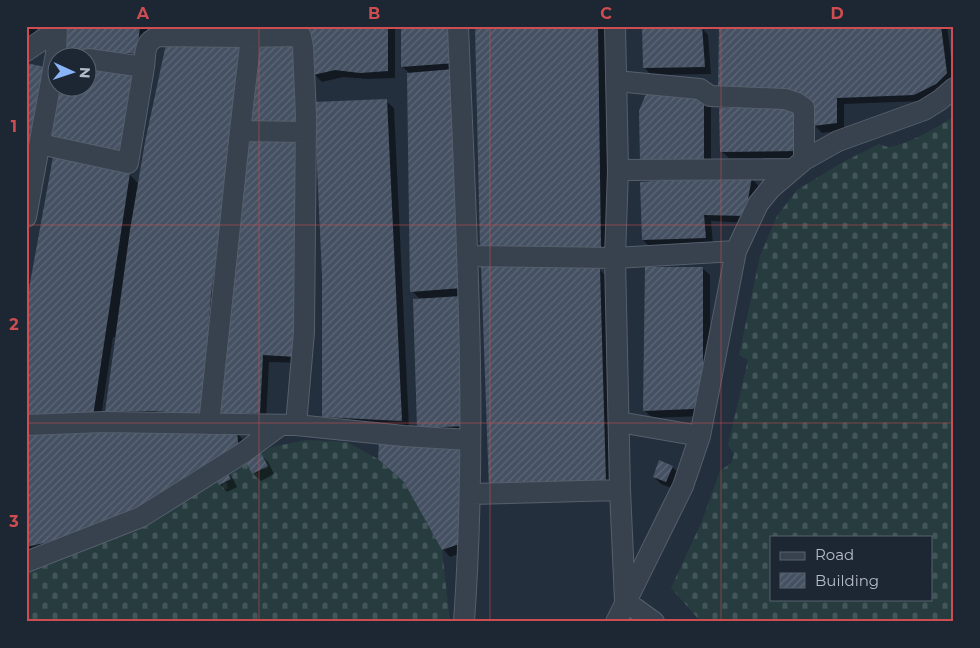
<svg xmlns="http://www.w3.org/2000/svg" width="980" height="648" font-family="Montserrat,sans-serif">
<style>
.cemetery{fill:url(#cemetery-stones);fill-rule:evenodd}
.shadow{fill:#0007}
.building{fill:url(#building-hatch)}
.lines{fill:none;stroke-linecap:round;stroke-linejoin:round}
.minor-casing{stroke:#565f6c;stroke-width:22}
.minor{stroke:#38414e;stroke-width:20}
.grid{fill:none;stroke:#ce4d50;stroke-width:1;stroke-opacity:0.55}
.neatline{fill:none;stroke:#ce4d50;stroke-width:2}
.grid-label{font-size:16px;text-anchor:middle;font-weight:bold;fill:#ce4d50}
</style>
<defs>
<pattern id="cemetery-stones" width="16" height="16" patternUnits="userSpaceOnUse" patternTransform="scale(1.25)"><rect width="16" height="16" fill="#263c3f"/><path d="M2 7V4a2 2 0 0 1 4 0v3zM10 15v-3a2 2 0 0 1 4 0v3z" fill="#435659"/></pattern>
<pattern id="building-hatch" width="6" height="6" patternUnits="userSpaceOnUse" patternTransform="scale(1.25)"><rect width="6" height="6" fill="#455162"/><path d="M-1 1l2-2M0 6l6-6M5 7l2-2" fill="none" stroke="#5d6877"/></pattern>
</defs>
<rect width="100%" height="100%" fill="#242f3e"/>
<path class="cemetery" d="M954,116V622H701L671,588L702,521L720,471L731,463L734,454L728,445L748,360L739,355L760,256L777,216L797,190L843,162L879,144C882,145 887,147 890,147C908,144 939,127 954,116ZM771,537H931V599H771Z
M306,440L347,442L378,459L404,482L442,550L450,622H26V569L272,447Z"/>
<path class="shadow" d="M26,26H38L26,52Z
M70,26H148L144,61L73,58L67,51Z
M163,26H297L296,36Z
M312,26H395V78L368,79L343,77L322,82L314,74Z
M460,26L474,433L425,434L421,300L412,291L410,74L403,67Z
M476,26H605L608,256H489Z
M720,26H947L954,81L922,101L844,104V130L822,133Z
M701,27L708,35L711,74L651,75L644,67Z
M246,44L209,421L113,418L106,411L115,337H113L100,423L26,422L130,175L139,184Z
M88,67L137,83L50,140L63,88H88Z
M654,93L711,102V167L648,168Z
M386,101L394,108L409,428L330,424L323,417Z
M806,117L805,158H729L721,151Z
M248,137L303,363L269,362L266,420H228L221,412Z
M751,178L758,185L752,223L711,221L713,245L650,247L643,240Z
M702,268L710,275V407L701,416L652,418L644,410Z
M600,270L607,277L612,490L497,496Z
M26,433L112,435L237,433L244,441L226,471L233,479L237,487L227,492L215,478L26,556Z
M380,444L472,549L450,557L443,549L406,483Z
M261,455L268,462L274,474L261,481L253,474L247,461Z
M672,467L680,474L674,489L661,484L654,477Z"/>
<path class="building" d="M69,26H140L137,54L96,51L89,54L66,52L63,48Z
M309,26H388V71L360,73L335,70L313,75Z
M401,26H453L455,63L401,67Z
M475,26H598L601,249H480Z
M642,26H702L705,67L643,68Z
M719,26H941L947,73L936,84L914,95L837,98V123L813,126L811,115V100L801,102V93L718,92Z
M246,43L211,295L202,414L151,411L105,412L130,230L145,142L166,44Z
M299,44L300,126L247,128L257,46Z
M26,63L50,68L26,173Z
M88,66L130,74L136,81L123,156L48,141L61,88H88Z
M454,69L462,288L410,292L407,73Z
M654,91L704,93V160L640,161L639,111L645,96Z
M387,99L402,421L322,417V275L314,102Z
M719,108H799L798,151L720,152Z
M247,136L302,138L296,357L263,355L260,413H219Z
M53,157L130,173L93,416L26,415V305Z
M708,177H752L745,216L704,215L706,238L642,240L640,182Z
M481,264L600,268L606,483L489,490Z
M645,267H703V399L693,409L643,411Z
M462,296L467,426L417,428L413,299Z
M156,429L237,432L239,451L136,516L90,533L26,547V432L112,433Z
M379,443L465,450V542L442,550L404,482L378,459Z
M261,453L268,466L252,474L245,460Z
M659,460L673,466L666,482L653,477Z
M226,470L231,479L219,485L213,476Z"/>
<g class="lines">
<g class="minor-casing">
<path id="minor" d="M458,26C466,225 478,423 464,622
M615,26L618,170L615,258L620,490L625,601L654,622
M26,51L57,30
M88,59L144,67C146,52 143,42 159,36L246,37L301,36L303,47L306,116L304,332L296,425
M616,81L700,89L710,96L785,99L797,103L804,108V160
M240,131L306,132
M40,144L128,163L144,67
M618,170L792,169
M26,217L56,54L57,26
M467,256L615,258L736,251
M619,422L700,436
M209,424L240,131L251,37
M26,425L104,422L296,425L404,436L470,440
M470,494L620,490
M26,562L141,517L243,453L281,425
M616,622L683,486L700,436L736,251L758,204L771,188L804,160L838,141L924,110L940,100L954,88"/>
</g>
<use href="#minor" class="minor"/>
</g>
<path class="grid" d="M259,26V622M490,26V622M721,26V622M26,225H954M26,423H954"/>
<rect width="980" height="648" fill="none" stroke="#1d2633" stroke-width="55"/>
<rect x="770" y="536" width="162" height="65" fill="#1d2633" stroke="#59626f"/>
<rect x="780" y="552" width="25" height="8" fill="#38414e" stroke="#59626f"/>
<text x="815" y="560" font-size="15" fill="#b4bcc9">Road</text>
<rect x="780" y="573" width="25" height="15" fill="url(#building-hatch)" stroke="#59626f"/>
<text x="815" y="586" font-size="15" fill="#b4bcc9">Building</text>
<g transform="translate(72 72) rotate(93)"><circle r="24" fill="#1d2633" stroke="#59626f"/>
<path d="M0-4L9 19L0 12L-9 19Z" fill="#8ab4f8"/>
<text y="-8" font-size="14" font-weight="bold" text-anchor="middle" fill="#b4bcc9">N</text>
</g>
<rect x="28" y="28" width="924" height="592" class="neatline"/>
<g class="grid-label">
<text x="143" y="19">A</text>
<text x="374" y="19">B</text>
<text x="606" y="19">C</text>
<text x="837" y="19">D</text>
<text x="14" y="132">1</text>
<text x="14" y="330">2</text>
<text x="14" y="527">3</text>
</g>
</svg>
